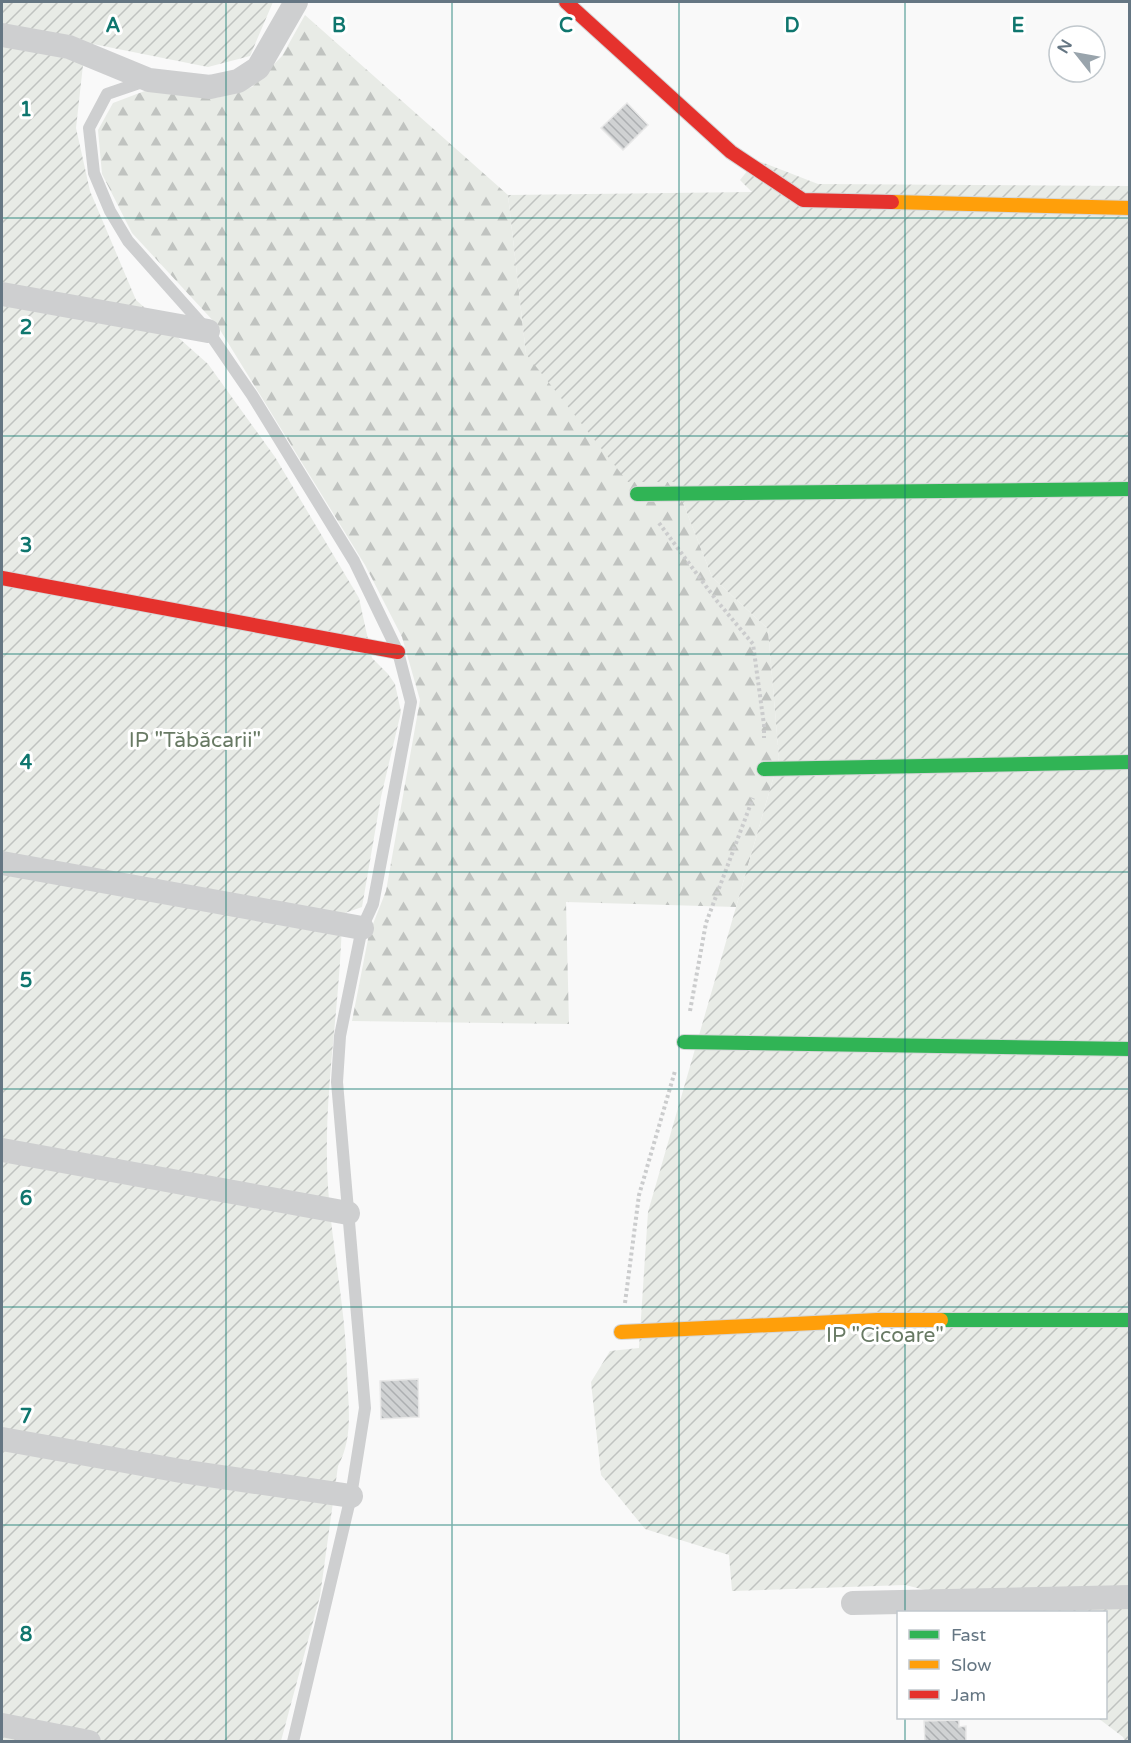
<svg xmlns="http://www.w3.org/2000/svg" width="1131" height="1743" font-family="'Varela Round',sans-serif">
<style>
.forest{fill:url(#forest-firs)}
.garden{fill:url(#garden-furrows)}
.building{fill:url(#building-back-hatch);stroke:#e8e8e8;stroke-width:1.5}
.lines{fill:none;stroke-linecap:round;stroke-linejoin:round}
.fast-casing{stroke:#d5d6d7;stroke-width:16}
.slow-casing{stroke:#d5d6d7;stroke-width:16}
.jam-casing{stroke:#d5d6d7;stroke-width:16}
.path{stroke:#cbcccd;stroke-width:4;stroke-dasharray:3 3;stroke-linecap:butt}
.lane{stroke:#cecfd0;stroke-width:12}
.street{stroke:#cecfd0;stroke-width:24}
.fast{stroke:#30b455;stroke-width:14}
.slow{stroke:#ff9f0a;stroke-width:14}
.jam{stroke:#e5322d;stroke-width:14}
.grid{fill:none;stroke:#0f766e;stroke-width:1.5;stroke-opacity:0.55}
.labels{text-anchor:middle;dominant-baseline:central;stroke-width:6;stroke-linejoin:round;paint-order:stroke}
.park-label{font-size:21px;fill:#687a64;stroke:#fff}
.grid-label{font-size:20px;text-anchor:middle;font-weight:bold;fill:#0f766e;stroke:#fff;stroke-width:6;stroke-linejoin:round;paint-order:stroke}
</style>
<defs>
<pattern id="forest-firs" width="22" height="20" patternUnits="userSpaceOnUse" patternTransform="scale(1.5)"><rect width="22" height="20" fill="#e8ebe6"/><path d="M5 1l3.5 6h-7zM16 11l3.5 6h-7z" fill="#c0c3c0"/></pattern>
<pattern id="garden-furrows" width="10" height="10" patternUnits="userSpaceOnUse" patternTransform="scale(1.5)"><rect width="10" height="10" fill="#e8ebe6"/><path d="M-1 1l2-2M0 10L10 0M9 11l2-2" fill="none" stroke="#c0c3c0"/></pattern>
<pattern id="building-back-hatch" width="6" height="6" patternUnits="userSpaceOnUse" patternTransform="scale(1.5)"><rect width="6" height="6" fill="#d0d2d3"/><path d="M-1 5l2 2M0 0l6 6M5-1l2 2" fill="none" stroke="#acafb1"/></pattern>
</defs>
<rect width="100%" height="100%" fill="#f9f9f9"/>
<path class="forest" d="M305,15L508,195L526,354L675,482L712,577L768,629L779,758L736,907L566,902L569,1024L352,1021L369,934L386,891L420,700L402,637L365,565L217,325L132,233L102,174L98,130L113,103L150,89L216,98L252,87L282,56Z"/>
<path class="garden" d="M2,2H273L250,56L208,67L88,43L83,65L76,128L90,191L136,300L208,364L275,457L359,598L372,658L388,674L395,684L401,712L381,797L362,907L342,914C341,1005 322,1095 328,1187C332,1249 346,1310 347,1372C348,1404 354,1437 338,1466L320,1596L281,1741L2,1742Z
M756,160L818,184L1129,186V1741H1125L1123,1737L1098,1718H1106V1612H1012V1611L905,1585L732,1591L729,1555L645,1529L601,1475L591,1382L610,1351L639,1348L648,1212L779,758L768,629L712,577L675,482H628L526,354L508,195L752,192L740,180Z"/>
<path class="building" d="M627,103L648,125L623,150L601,128Z
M418,1379L419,1417L381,1419L380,1381Z
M959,1720V1727L966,1726V1742H925L924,1721Z"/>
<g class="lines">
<g class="fast-casing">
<path id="fast" d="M637,494L1130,489
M764,769L1130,762
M684,1042L1130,1049
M941,1320H1130"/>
</g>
<g class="slow-casing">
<path id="slow" d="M892,202L1130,208
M621,1332L877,1320H941"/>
</g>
<g class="jam-casing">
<path id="jam" d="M566,2L731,152L803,200L892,202
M2,578L398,652"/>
</g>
<path class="path" d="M659,523L717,601L753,644L764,725V738
M690,1011L706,923L753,798
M625,1303L639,1195L675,1071"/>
<path class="lane" d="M145,81L107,94L89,128L94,173L110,211L128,241L208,331L252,395L354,561L398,652L411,702L373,904L362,928L340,1036L337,1082L365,1408L351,1496L293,1742"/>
<path class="street" d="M2,35L69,47L149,80L210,87L238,81L258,68L296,2
M2,294L208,331
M2,863L362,928
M2,1150L348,1213
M2,1439L181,1471L351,1496
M853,1603L1130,1597
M2,1725L89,1742"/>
<use href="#fast" class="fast"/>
<use href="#slow" class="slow"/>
<use href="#jam" class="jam"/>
</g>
<path class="grid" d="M226,2V1742M452,2V1742M679,2V1742M905,2V1612M2,218H1130M2,436H1130M2,654H1130M2,872H1130M2,1089H1130M2,1307H1130M2,1525H1130M905,1718V1742"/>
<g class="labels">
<g class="park-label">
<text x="195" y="740">IP "Tăbăcarii"</text>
<text x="885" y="1335">IP "Cicoare"</text>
</g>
</g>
<g class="grid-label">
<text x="113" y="32">A</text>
<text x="339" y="32">B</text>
<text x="566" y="32">C</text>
<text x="792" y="32">D</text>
<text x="1018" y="32">E</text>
<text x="26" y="116">1</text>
<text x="26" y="334">2</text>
<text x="26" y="552">3</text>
<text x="26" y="769">4</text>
<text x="26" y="987">5</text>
<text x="26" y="1205">6</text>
<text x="26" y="1423">7</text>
<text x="26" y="1641">8</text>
</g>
<rect width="1131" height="1743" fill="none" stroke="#657683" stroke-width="6"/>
<rect x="897" y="1611" width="210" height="108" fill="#ffffff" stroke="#c1c8cd" stroke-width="1.5"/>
<rect x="909" y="1630" width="30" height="9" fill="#30b455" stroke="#c1c8cd" stroke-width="1.5"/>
<text x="951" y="1641" font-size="18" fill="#657683">Fast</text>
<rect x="909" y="1660" width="30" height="9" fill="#ff9f0a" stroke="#c1c8cd" stroke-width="1.5"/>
<text x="951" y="1671" font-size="18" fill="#657683">Slow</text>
<rect x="909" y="1690" width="30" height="9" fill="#e5322d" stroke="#c1c8cd" stroke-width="1.5"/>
<text x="951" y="1701" font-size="18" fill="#657683">Jam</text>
<g transform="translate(1077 54) rotate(301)"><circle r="28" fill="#ffffff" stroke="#c1c8cd" stroke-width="1.5"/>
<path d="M0-4.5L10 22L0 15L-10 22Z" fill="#99a4ac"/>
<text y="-9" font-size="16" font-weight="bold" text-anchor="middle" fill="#657683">N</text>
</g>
</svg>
